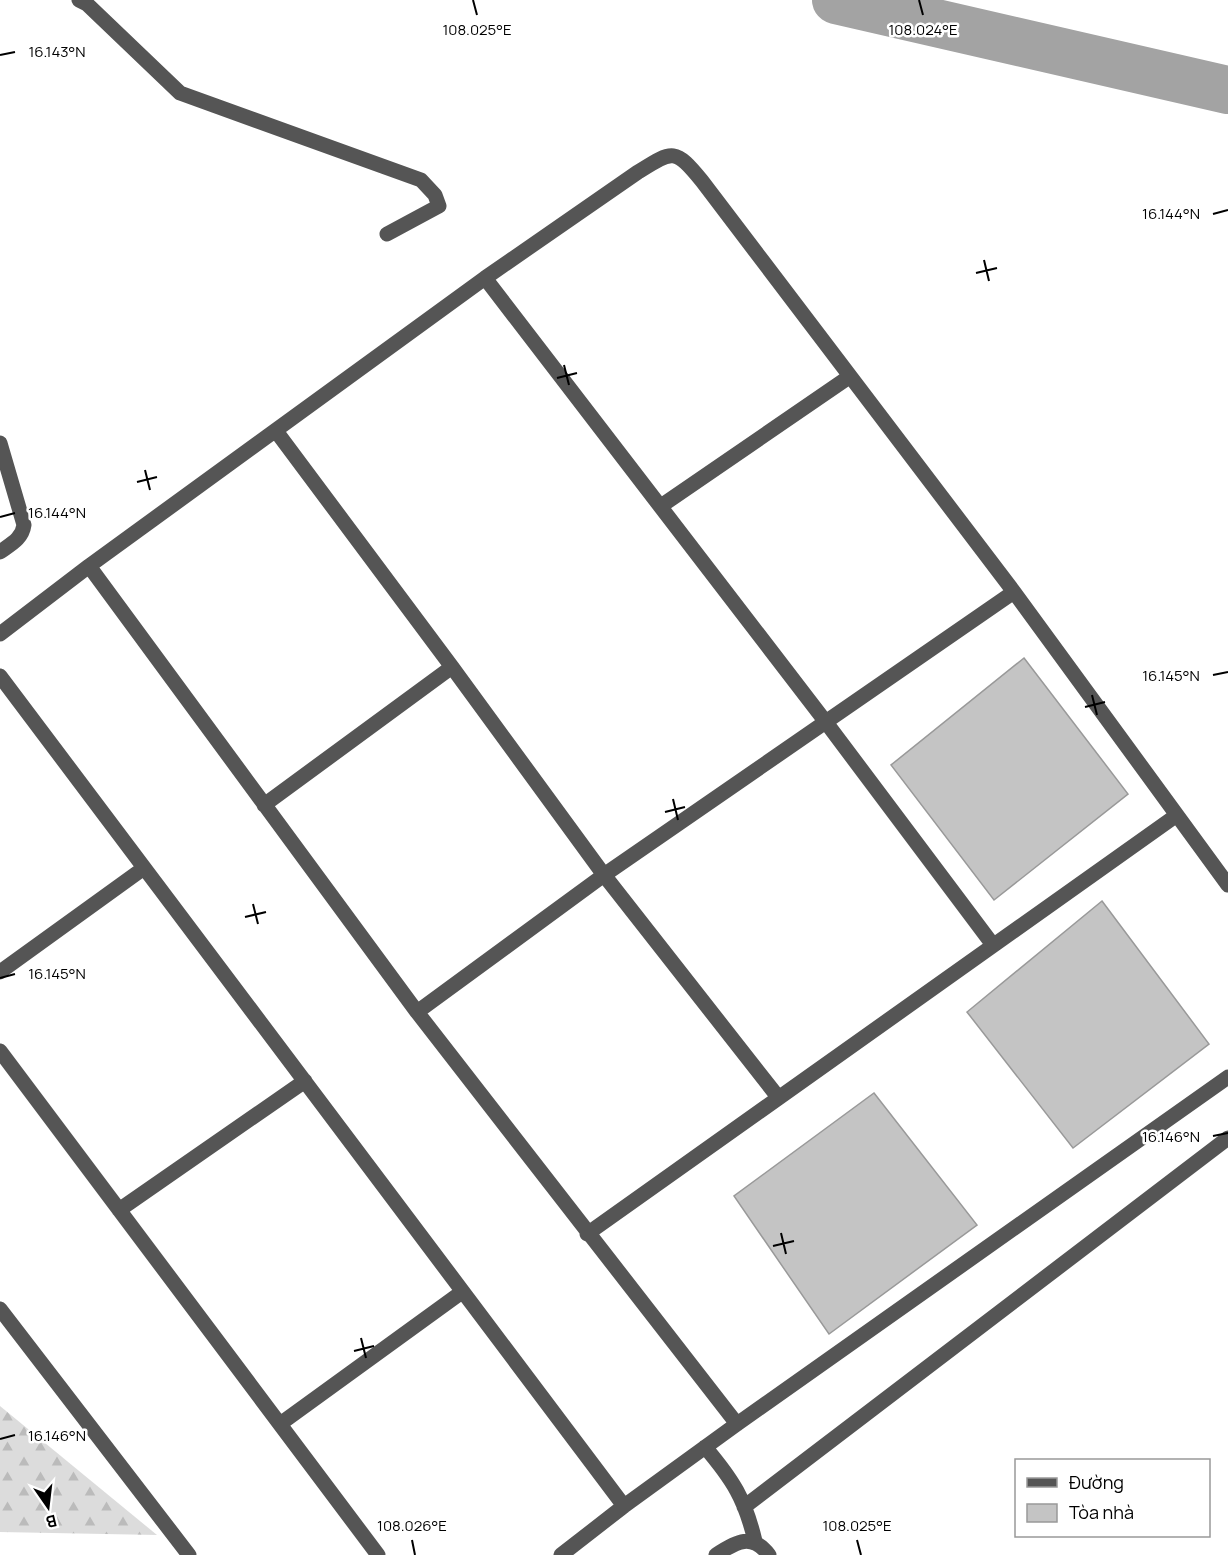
<svg xmlns="http://www.w3.org/2000/svg" width="1228" height="1555" font-family="Manrope,sans-serif">
<style>
.forest{fill:url(#forest-firs)}
.lines{fill:none;stroke-linecap:round;stroke-linejoin:round}
.river{stroke:#a3a3a3;stroke-width:48}
.building{fill:#c4c4c4;stroke:#999;stroke-width:1.5}
.minor{stroke:#555;stroke-width:15}
.ticks{fill:none;stroke:#000;stroke-width:2}
.ticks-label{font-size:15px;text-anchor:middle;fill:#000;stroke:#fff;stroke-width:5;stroke-linejoin:round;paint-order:stroke}
</style>
<defs>
<pattern id="forest-firs" width="22" height="20" patternUnits="userSpaceOnUse" patternTransform="scale(1.5)"><rect width="22" height="20" fill="#dcdcdc"/><path d="M5 1l3.5 6h-7zM16 11l3.5 6h-7z" fill="#bbb"/></pattern>
</defs>
<rect width="100%" height="100%" fill="#fff"/>
<path class="forest" d="M0,1406L157,1535L0,1532Z"/>
<g class="lines">
<path class="river" d="M836,0L1228,90"/>
</g>
<path class="building" d="M1024,658L1128,794L994,900L891,765Z
M1102,901L1209,1044L1073,1148L967,1012Z
M874,1093L977,1225L829,1334L734,1196Z"/>
<g class="lines">
<path class="minor" d="M79,0L87,4L180,93L421,180L435,195L439,206L387,234
M485,278L825,721L993,945
M276,431L452,667L604,875L778,1097
M0,443L24,525C22,539 11,544 0,552
M661,506L849,377
M89,566L417,1012L737,1424
M0,634L89,566L485,278L638,172C673,150 675,148 702,181L1014,592L1228,885
M0,676L624,1506
M264,805L452,667
M0,972L144,868
M417,1012L604,875L1014,592
M0,1051L378,1555
M119,1210L305,1081
M587,1234L1177,815
M0,1309L189,1555
M280,1424L462,1292
M705,1447C733,1480 745,1499 755,1541
M744,1507L1228,1138
M561,1555L624,1506L737,1424L1228,1077
M716,1555C737,1541 752,1533 769,1555"/>
</g>
<path class="ticks" d="M473,0L477,15M919,0L923,15M0,55L15,52M1213,214L1228,210M984,260L989,281M976,273L997,268M564,365L569,385M557,378L577,373M145,470L150,490M137,482L157,477M0,517L15,513M1213,675L1228,672M1092,695L1097,715M1085,707L1105,702M673,799L678,820M665,812L685,807M253,904L258,924M245,917L266,912M0,978L15,974M1213,1136L1228,1133M781,1233L786,1254M773,1246L794,1241M361,1338L366,1358M354,1351L374,1346M0,1439L15,1435M412,1540L415,1555M857,1540L861,1555"/>
<g class="ticks-label">
<text x="477" y="35">108.025°E</text>
<text x="923" y="35">108.024°E</text>
<text x="57" y="57">16.143°N</text>
<text x="1171" y="219">16.144°N</text>
<text x="57" y="518">16.144°N</text>
<text x="1171" y="681">16.145°N</text>
<text x="57" y="979">16.145°N</text>
<text x="1171" y="1142">16.146°N</text>
<text x="57" y="1441">16.146°N</text>
<text x="412" y="1531">108.026°E</text>
<text x="857" y="1531">108.025°E</text>
</g>
<rect x="1015" y="1459" width="195" height="78" fill="#ffffff" stroke="#999999" stroke-width="1.5"/>
<rect x="1027" y="1478" width="30" height="9" fill="#555555" stroke="#999999" stroke-width="1.5"/>
<text x="1069" y="1489" font-size="18" fill="#000000">Đường</text>
<rect x="1027" y="1504" width="30" height="18" fill="#c4c4c4" stroke="#999999" stroke-width="1.5"/>
<text x="1069" y="1519" font-size="18" fill="#000000">Tòa nhà</text>
<g transform="translate(48 1507) rotate(166)" stroke="#ffffff" stroke-width="4.5" paint-order="stroke">
<path d="M0-4.5L10 22L0 15L-10 22Z" fill="#000000"/>
<text y="-9" font-size="16" font-weight="bold" text-anchor="middle" fill="#000000">B</text>
</g>
</svg>
